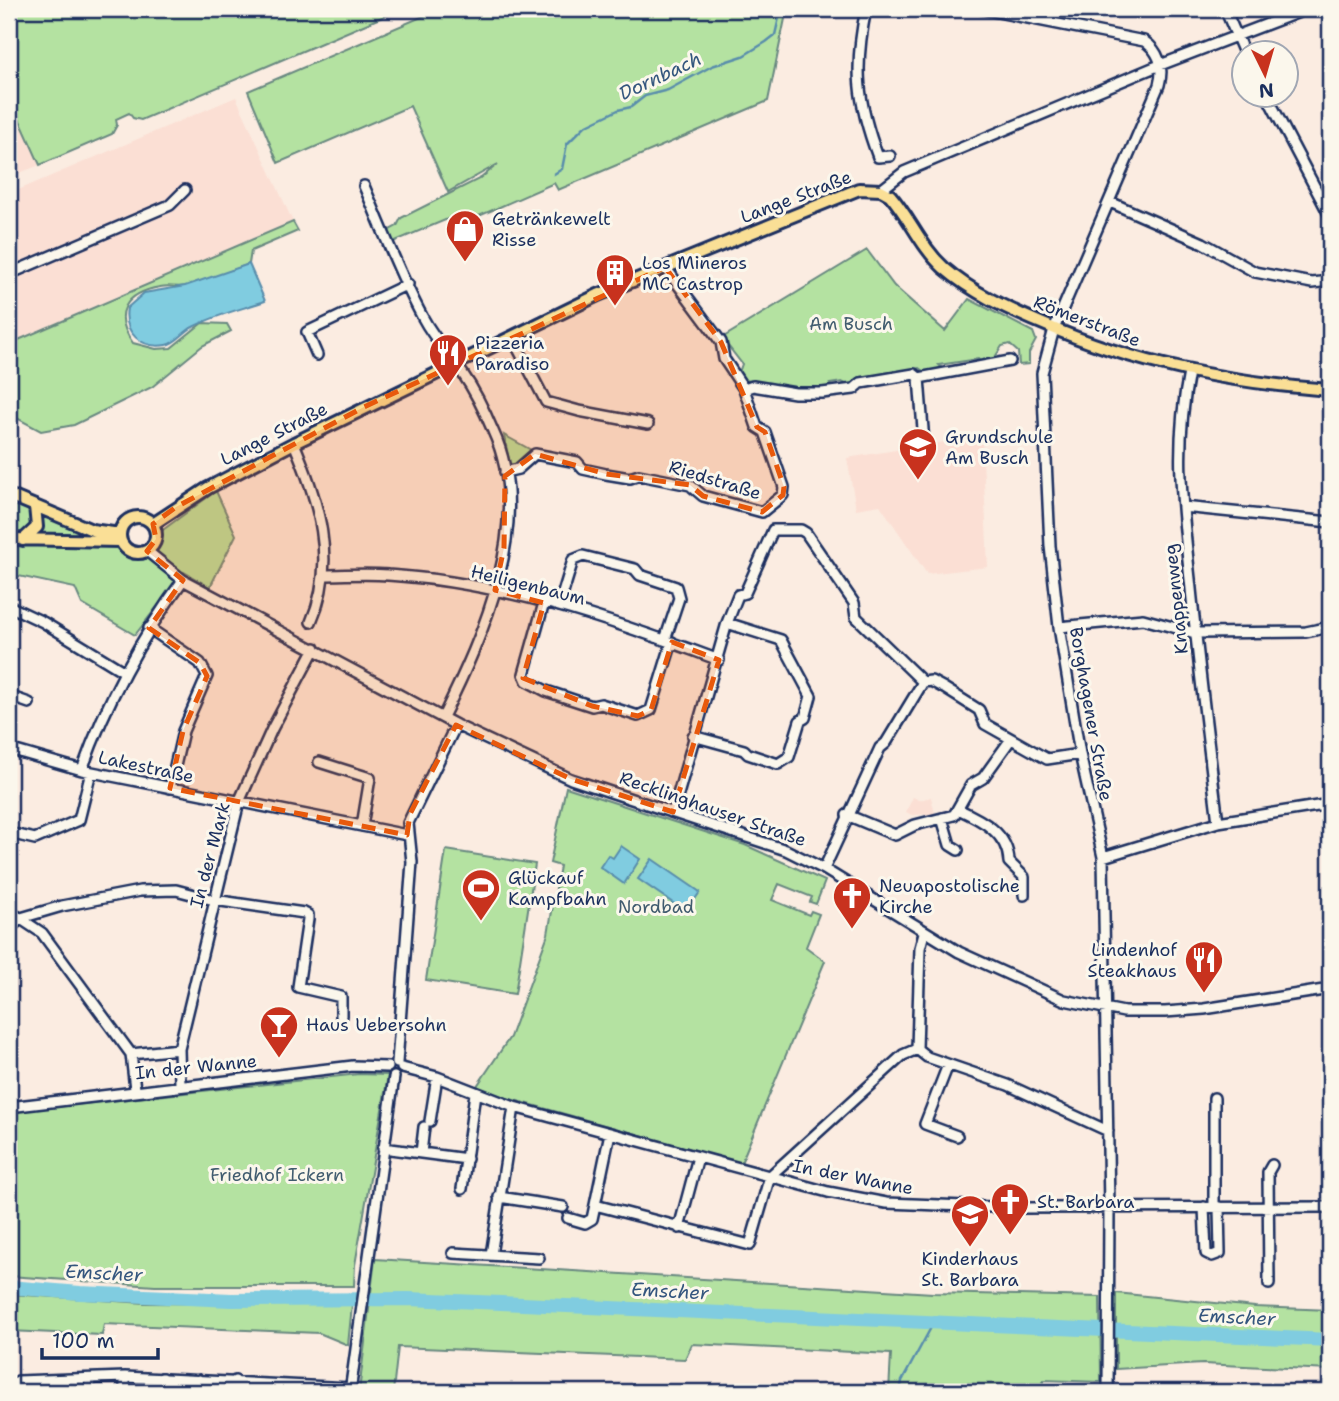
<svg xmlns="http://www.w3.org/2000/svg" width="1339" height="1401" font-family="'Shantell Sans',sans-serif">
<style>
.built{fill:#fbdfd4}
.green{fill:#b4e2a1;stroke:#688880;stroke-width:2}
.water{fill:#80cce0;stroke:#588dac;stroke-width:2}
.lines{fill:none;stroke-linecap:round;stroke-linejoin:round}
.stream{stroke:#588dac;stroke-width:2.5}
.river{stroke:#80cce0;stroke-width:14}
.minor-casing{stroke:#1b2f5e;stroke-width:14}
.major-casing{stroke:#1b2f5e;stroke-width:16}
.minor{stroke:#fbf7ec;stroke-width:9}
.major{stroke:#fadf96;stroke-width:10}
.marked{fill:#e8590c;fill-opacity:0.2;stroke:#e8590c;stroke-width:5;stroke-dasharray:14 9;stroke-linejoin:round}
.labels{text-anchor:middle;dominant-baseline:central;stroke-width:6;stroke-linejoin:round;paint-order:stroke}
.street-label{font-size:18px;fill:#1b2f5e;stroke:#fbf7ec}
.poi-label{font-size:18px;fill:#1b2f5e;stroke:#fbf7ec;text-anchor:start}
.park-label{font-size:18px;fill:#415c6f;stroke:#fbf7ec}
.water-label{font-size:19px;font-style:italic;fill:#34567e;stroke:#fbf7ec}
</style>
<rect width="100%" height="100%" fill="#fbece1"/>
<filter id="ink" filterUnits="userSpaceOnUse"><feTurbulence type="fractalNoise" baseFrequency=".0143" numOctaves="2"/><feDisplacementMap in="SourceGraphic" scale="14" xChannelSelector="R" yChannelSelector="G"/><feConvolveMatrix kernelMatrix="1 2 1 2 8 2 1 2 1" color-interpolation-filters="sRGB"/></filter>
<g filter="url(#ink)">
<path class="built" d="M9,96L40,165L9,177Z
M236,97L293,222L9,344V194Z
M982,436L988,567L927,574L880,505L856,509L847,458Z
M913,797L919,800L931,797L935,814L912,815L906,812Z"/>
<path class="green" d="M9,9H401L141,120L133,118L129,113L116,119L117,125L112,134L40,165L9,96Z
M440,9H787L768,101L558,190L554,183L454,227L450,218L393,242L388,231L397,226L401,218L481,178L498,164L448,192L410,106L278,163L248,91Z
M293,222L298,231L251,251L249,264C229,271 208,281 187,286C178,288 169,285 160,287C125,293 112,314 133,343L156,349L171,348L202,323L227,324L231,331L202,346L152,387L74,425L41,431L9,414V344Z
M867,250L894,286L945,331L969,299L1033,332L1036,340L1029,353V364L1019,365L1018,352L1009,344L1002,346L992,362L982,364L978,359L939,365L944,370L926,373L919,368L857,379L850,386L842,382L830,384L833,388L794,390L741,379L738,375L742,364L722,338Z
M504,435L531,450L513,467L510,466Z
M216,491L236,535L210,587L184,572L135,635L82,604L75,588L9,574V500L85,533L115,537C118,551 128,553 140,558L157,546L160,532Z
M566,787L745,845L825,881L816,904L810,902L812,897L779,884L772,900L809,915L811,911L819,914L806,947L825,961L741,1163L475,1089L510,1037L548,934L560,866L550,863Z
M446,850L535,864L515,994L426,980Z
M359,1074L388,1075L355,1265L354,1286H155L9,1276V1112Z
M375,1259L933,1293L1100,1297L1101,1382L1044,1380L1040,1389L962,1386L957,1392H889L891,1354L692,1344L685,1359L398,1347L393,1392H359Z
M1116,1293L1255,1307L1330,1310V1370L1203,1364L1116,1369Z
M9,1294L145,1303L352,1305L348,1345L319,1333L104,1324L102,1335L9,1331Z"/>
<path class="water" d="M249,264L265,301C242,309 215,315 193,327C183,332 177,343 166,345C141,349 123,333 127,308L144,293L185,286Z
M621,846L640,859L624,884L600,867L608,855L613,858Z
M652,859L700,892L686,912L638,879Z"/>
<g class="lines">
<path class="stream" d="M554,174L562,169L567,144L585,126L618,110L631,107L645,96L668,90L712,66L743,56L766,42L775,35L781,9
M900,1392L902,1381L934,1322"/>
<path class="river" d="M9,1287L80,1293L231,1300L409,1299L1330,1340"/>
<g class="minor-casing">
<path id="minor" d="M866,9C854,66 857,102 878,157L890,156
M982,9L1144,41C1159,51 1164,67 1159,85L1054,329L1042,373L1050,546L1059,627L1080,754L1103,857L1109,1207L1108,1392
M1225,9L1244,53
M1051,22L1053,9
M1266,94L1330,216
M364,186C383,230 400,276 423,318C434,339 450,355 463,374C475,391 485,412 493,431C535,521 483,636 443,717
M881,190L904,172L1155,67L1307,9
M1110,202L1203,243L1255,272L1312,283L1330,281
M9,274L170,205L185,190
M512,337L546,402L579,411L648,424
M317,355L307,332L408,284
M1189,372C1174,448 1182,503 1190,579C1198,660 1208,741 1218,822
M919,378L925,455
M744,389L753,386L795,393H822L854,389L861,383L914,374L919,378L1010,361
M294,443C318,500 338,561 311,622
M505,472L518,469L535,454L577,462L583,469L606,474L630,478L639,475L690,485L703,496L762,512L783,495L784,487L765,432L757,427L744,389L724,359L721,342L665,267
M1183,507L1330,522
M147,551L183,580L456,725L571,779L786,850L824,869L959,952L1064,1000L1124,1012H1165L1204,1009L1330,989
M324,575C345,575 367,573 388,575C502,582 612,620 719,660
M544,603L524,674L527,681L546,691L592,706L601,704L638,716L651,710L672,642
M9,606L43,622L123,671
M559,606L573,560L583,556L635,569L640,575L676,587L679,598L665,640
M1059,627L1143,619L1195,633L1306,632L1330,627
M149,628L200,663L207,676L183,731L170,788
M9,696L29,703
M693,736L744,750L748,754L778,764L789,757L800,721L805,718L811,696L781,640L727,623
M9,749L82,770L407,835
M319,762L370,778L362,826
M82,770C107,700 139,640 183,580
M958,809C982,820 1008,833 1009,862L1024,877V895
M673,812L727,623L738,595L745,593L773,530H801L806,533L854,603L856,617L923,682L931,681L944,688L979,710L985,724L1047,759L1080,754
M847,815L895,835L915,825L954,815L971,785L983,778L1011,739
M942,818L950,845L958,850
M9,833L35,839L79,820L91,772
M1103,857L1218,822L1330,804
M824,869L880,748L886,743L923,682
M9,911L42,933L131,1054L135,1089
M9,929L21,918L62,906L140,891L176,890L214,900L304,913L308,915V919L298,987L341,997V1016
M917,1049L927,1057L1008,1085L1108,1131
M917,1049L920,948L924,933
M131,1054L179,1049
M397,1063L412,862L408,823L456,725
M948,1065L925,1124L957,1136
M402,1068L437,1077L514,1107L828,1192L886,1203L1019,1208L1330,1207
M180,1084L179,1049L239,802L272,729L315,648
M1214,1098V1207
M9,1107L353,1066L388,1067
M430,1121L437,1077
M610,1133L595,1205L750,1245L770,1176
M383,1148L467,1159
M421,1153L424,1127
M770,1176L903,1055L917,1049
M462,1189L475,1093
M499,1197L563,1207
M1204,1207L1206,1253L1212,1256L1220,1253L1219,1207
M568,1218L585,1223L592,1219L595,1205
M679,1228L698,1157
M453,1253L539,1258
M491,1255L514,1107
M1269,1284L1268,1172L1272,1165
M9,1388L18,1381L125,1377L351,1388
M89,1392L90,1379
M125,1392V1377
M162,1392V1378
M198,1392L199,1380
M234,1392L235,1381
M350,1392L394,1077"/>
</g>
<g class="major-casing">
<path id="major" d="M9,495L92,530L120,534
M120 535a18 18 0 1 1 36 0a18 18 0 1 1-36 0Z
M153,524L208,488L294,443L598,295L859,189L881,190L890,195C910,218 921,247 944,268C973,293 1006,308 1041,323C1136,365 1227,382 1330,390
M9,539L120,541
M23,540L37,527L35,506"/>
</g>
<use href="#minor" class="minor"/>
<use href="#major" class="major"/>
</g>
</g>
<path class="marked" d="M665,267L721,342L757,427L765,432L784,487L783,495L762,512L703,496L690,485L606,474L535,454L505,476L504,548L495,590L544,603L523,678L592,706L638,716L651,710L672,642L719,660L673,812L571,779L456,725L410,814L407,835L170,788L183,731L207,676L200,663L149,628L183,580L147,551L156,539L153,524L176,507L364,407Z"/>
<defs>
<g id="shop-pin" transform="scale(2.0125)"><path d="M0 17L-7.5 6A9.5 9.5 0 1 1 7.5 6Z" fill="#c8321e" stroke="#fbf7ec"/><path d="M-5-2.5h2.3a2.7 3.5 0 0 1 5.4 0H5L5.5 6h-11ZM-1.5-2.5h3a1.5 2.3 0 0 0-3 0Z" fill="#fff"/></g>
<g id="building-pin" transform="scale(2.0125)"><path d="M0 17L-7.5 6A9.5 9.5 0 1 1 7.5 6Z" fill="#c8321e" stroke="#fbf7ec"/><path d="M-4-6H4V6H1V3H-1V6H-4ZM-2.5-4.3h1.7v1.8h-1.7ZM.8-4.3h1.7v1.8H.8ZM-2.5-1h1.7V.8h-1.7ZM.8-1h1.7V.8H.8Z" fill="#fff"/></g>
<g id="restaurant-pin" transform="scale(2.0125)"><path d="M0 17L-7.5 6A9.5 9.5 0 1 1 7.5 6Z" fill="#c8321e" stroke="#fbf7ec"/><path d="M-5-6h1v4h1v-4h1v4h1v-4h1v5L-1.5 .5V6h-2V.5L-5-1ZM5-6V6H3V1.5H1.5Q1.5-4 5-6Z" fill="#fff"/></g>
<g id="school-pin" transform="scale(2.0125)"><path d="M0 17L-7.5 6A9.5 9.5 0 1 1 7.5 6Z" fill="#c8321e" stroke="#fbf7ec"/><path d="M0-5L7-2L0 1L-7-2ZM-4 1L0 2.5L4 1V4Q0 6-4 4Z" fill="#fff"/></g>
<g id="stadium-pin" transform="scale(2.0125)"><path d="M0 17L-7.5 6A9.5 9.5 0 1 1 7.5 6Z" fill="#c8321e" stroke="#fbf7ec"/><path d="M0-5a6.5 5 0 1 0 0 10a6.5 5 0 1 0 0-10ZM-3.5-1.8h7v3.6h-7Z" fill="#fff"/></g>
<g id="church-pin" transform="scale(2.0125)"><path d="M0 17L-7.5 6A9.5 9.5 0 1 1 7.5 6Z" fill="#c8321e" stroke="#fbf7ec"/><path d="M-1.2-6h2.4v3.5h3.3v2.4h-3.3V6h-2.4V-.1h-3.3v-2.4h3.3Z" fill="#fff"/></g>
<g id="bar-pin" transform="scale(2.0125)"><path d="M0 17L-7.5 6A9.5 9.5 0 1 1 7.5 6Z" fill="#c8321e" stroke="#fbf7ec"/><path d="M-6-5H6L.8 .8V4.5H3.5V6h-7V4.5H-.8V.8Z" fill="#fff"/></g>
</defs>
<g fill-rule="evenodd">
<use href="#shop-pin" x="465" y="229"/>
<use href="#building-pin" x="615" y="273"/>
<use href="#restaurant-pin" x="448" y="353"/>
<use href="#school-pin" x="918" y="447"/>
<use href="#stadium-pin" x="481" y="888"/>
<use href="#church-pin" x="852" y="896"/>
<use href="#restaurant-pin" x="1204" y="960"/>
<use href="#bar-pin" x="279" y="1025"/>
<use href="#church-pin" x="1010" y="1202"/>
<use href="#school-pin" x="970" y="1214"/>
</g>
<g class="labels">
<g class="street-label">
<text transform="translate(796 197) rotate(-21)">Lange Straße</text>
<text transform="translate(1087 321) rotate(21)">Römerstraße</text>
<text transform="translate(274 434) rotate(-27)">Lange Straße</text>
<text transform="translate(715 480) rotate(17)">Riedstraße</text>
<text transform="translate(528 585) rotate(14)">Heiligenbaum</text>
<text transform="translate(1176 599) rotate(-96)">Knappenweg</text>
<text transform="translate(1091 714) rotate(80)">Borghagener Straße</text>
<text transform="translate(146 767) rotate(12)">Lakestraße</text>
<text transform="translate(713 809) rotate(19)">Recklinghauser Straße</text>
<text transform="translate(210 855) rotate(-75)">In der Mark</text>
<text transform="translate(196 1067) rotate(-6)">In der Wanne</text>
<text transform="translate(853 1177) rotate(11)">In der Wanne</text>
</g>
<g class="poi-label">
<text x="492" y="219">Getränkewelt<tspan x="492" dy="21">Risse</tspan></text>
<text x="642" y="263">Los Mineros<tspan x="642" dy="21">MC Castrop</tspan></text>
<text x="475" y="343">Pizzeria<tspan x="475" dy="21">Paradiso</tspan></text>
<text x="945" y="437">Grundschule<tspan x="945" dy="21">Am Busch</tspan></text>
<text x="508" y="878">Glückauf<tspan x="508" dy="21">Kampfbahn</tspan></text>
<text x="879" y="886">Neuapostolische<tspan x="879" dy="21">Kirche</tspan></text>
<text x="1177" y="950" text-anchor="end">Lindenhof<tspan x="1177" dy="21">Steakhaus</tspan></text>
<text x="306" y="1025">Haus Uebersohn</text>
<text x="1037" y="1202">St. Barbara</text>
<text x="970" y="1259" text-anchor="middle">Kinderhaus<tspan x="970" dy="21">St. Barbara</tspan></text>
</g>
<g class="park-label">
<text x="851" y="324">Am Busch</text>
<text x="656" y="907">Nordbad</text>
<text x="277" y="1175">Friedhof Ickern</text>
</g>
<g class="water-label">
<text transform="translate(660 76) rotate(-25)">Dornbach</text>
<text transform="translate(104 1273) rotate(3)">Emscher</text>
<text transform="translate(670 1291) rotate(3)">Emscher</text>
<text transform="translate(1237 1317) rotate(3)">Emscher</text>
</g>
</g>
<rect width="1339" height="1401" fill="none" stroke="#fbf7ec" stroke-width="35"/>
<rect x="18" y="18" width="1304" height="1366" fill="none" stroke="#1b2f5e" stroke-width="2.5" filter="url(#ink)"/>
<g transform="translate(1265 74) rotate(175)"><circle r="33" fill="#fbf7ec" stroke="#a1a7b3" stroke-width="2"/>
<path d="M0-5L12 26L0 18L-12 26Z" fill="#c8321e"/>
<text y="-10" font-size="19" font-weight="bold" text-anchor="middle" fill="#1b2f5e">N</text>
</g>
<path d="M42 1348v10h116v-10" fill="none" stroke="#1b2f5e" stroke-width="3.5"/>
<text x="52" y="1348" font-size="21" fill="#1b2f5e" stroke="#fbf7ec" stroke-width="5" paint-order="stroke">100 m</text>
</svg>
